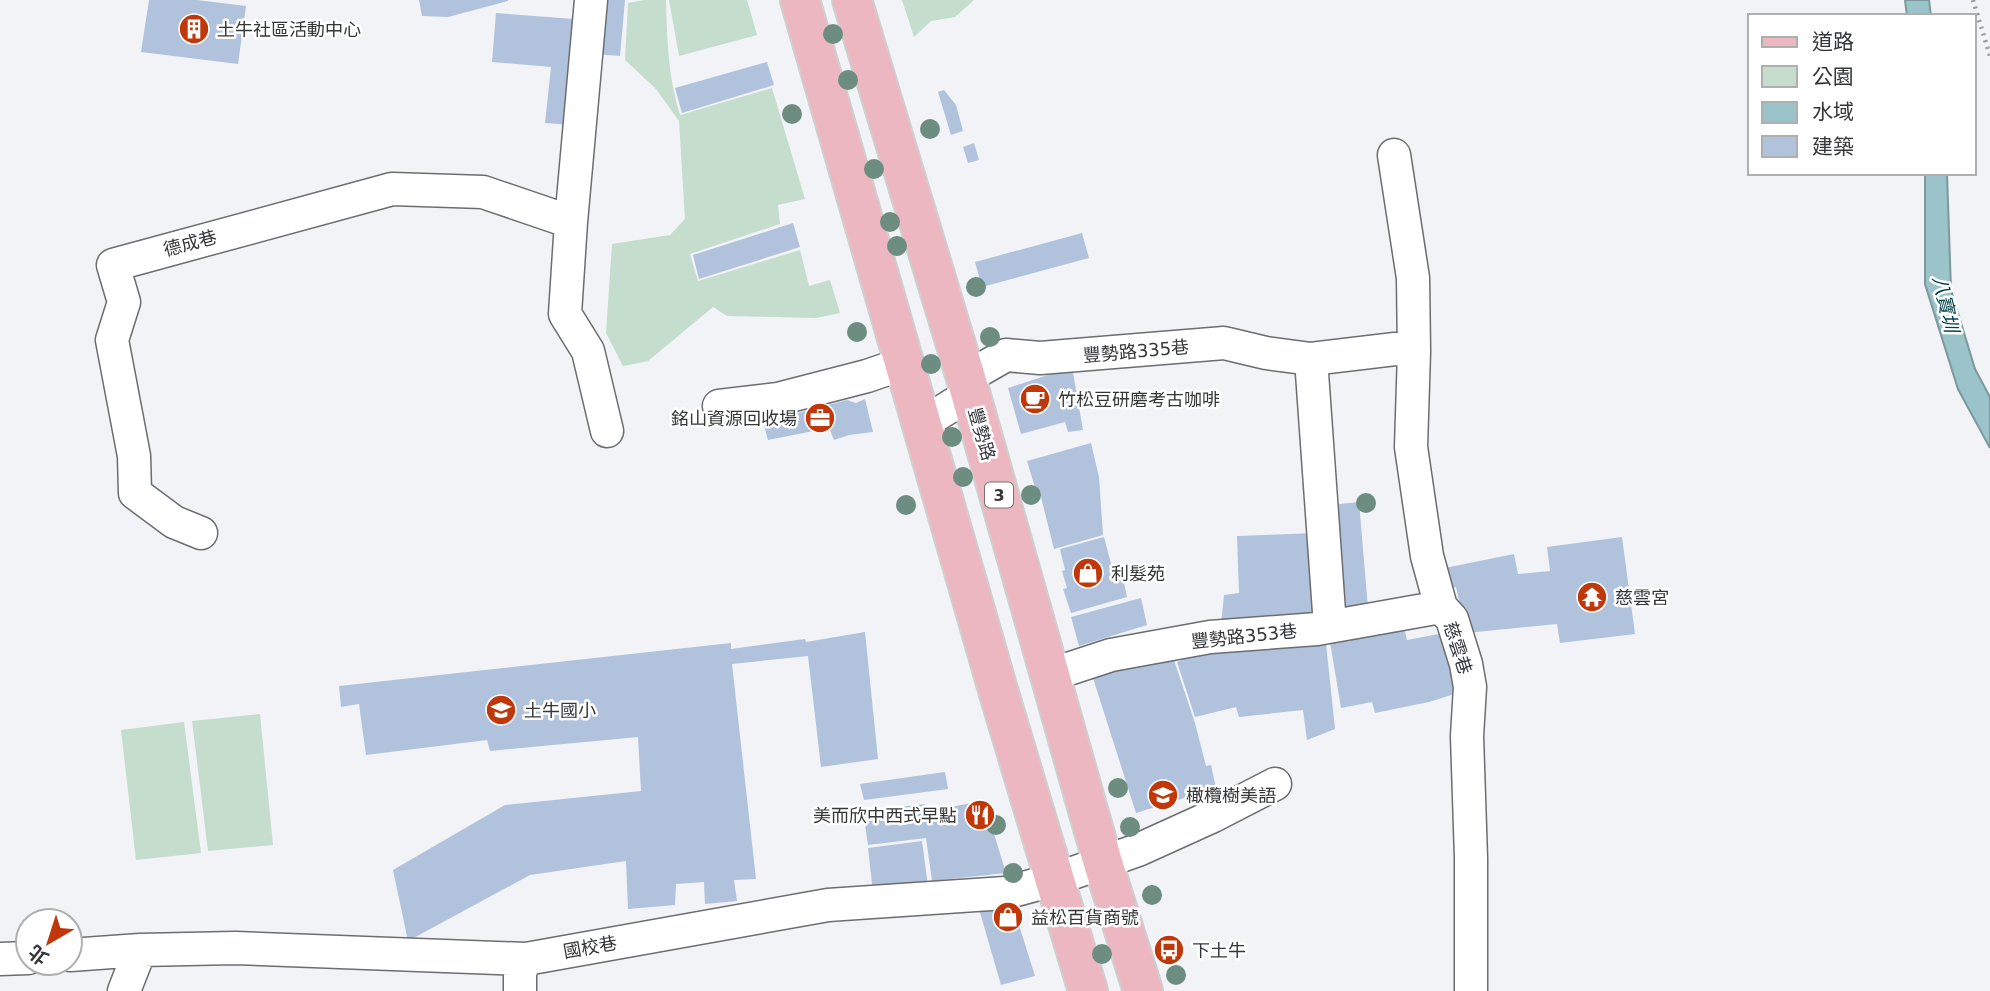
<svg xmlns="http://www.w3.org/2000/svg" width="1990" height="991" font-family="'DejaVu Sans','Noto Sans TC',sans-serif">
<style>
.green{fill:#c4ddcd}
.water{fill:#9bc3ca;stroke:#7c999e;stroke-width:2}
.building{fill:#b1c2dd}
.lines{fill:none;stroke-linecap:round;stroke-linejoin:round}
.minor-casing{stroke:#6b6d70;stroke-width:35}
.major-casing{stroke:#cfcfcf;stroke-width:42}
.path{stroke:#9a9c9f;stroke-width:4.5;stroke-dasharray:2 5;stroke-linecap:butt}
.minor{stroke:#fff;stroke-width:32}
.major{stroke:#ecb7c0;stroke-width:38}
.tree{fill:#6c8d80}
.labels{text-anchor:middle;dominant-baseline:central;stroke-width:5;stroke-linejoin:round;paint-order:stroke}
.shield{fill:#fff;stroke:#727274;stroke-width:2}
.shield-label{font-size:16px;font-weight:bold;fill:#353638}
.poi-label{font-size:18px;fill:#353638;stroke:#fff;text-anchor:start}
.street-label{font-size:18px;fill:#353638;stroke:#fff}
.water-label{font-size:19px;font-style:italic;fill:#003f47;stroke:#fff}
</style>
<rect width="100%" height="100%" fill="#f1f3f7"/>
<path class="green" d="M645,0H666C667,39 668,77 680,115L772,88L805,199L778,205L780,224L690,254L698,281L800,250L809,286L830,280L840,313L816,318L727,316L713,307L648,361L623,366L606,333L612,244L670,235L685,219L679,121L656,89L625,60L628,3Z
M669,0H747L757,35L679,56Z
M902,0H974L955,17L931,21L914,37Z
M260,714L273,845L208,851L192,721Z
M184,722L201,853L136,860L121,730Z"/>
<path class="water" d="M1905,0H1929L1931,16H1907Z
M1925,173H1947L1951,290L1975,369L1990,397V448L1958,389L1925,284Z"/>
<path class="building" d="M149,0H197L246,6L238,64L141,52Z
M419,0H508V1L448,17L422,16Z
M599,0H625L620,56L594,54Z
M496,13L574,19L572,125L545,123L551,67L492,62Z
M767,62L774,85L682,113L675,88Z
M944,90L956,105L963,131L951,135L938,92Z
M974,143L979,160L968,163L963,147Z
M793,223L800,247L699,279L693,255Z
M1082,233L1089,258L982,287L975,262Z
M1072,367L1083,430L1068,432L1065,422L1021,434L1008,388Z
M865,399L873,432L849,435L834,440L829,428L768,440L763,422L847,400L856,403Z
M1091,443L1099,477L1103,535L1054,549L1040,493L1037,494L1027,461Z
M1359,502L1368,608L1338,611L1330,505Z
M1318,533L1322,620L1221,625L1224,595L1239,593L1237,536Z
M1104,537L1114,575L1122,573L1127,597L1071,613L1063,589L1067,588L1062,571L1065,570L1060,549Z
M1622,537L1635,634L1560,643L1557,624L1466,633L1456,587L1445,590L1440,569L1514,554L1518,574L1550,571L1547,547Z
M1141,598L1147,625L1079,646L1071,617Z
M1403,622L1407,640L1449,632L1461,692L1429,702L1375,713L1372,702L1341,708L1329,636Z
M865,632L878,759L821,767L808,656L732,664L756,879L734,880L737,901L705,904L704,882L676,884L675,905L628,909L626,861L530,875L408,941L393,870L505,805L641,791L638,737L490,751L487,740L366,755L359,704L341,707L339,686L731,643V649L805,639L806,642Z
M1325,634L1335,729L1307,740L1303,710L1239,717L1236,707L1195,717L1177,662L1200,653Z
M1172,654L1195,723L1206,766L1211,765L1216,788L1136,813L1093,678Z
M945,772L948,789L864,800L860,784Z
M984,801L1006,873L932,881L926,838L868,845L863,811L925,804L926,811Z
M922,841L928,886L873,892L868,848Z
M1013,906L1035,976L1001,985L979,909Z"/>
<g class="lines">
<g class="minor-casing">
<path id="minor" d="M591,0L571,222L565,314L588,351L607,431
M1394,155L1413,278L1414,352L1411,447L1427,556L1441,607L1452,619L1466,664L1470,687L1467,736L1471,858V991
M966,378L1006,355L1040,358L1224,343L1266,353L1311,359
M719,406L778,399L867,376L905,363
M922,424L970,394
M201,533L174,522L135,493L134,456L112,340L124,302L113,265L392,189L483,192L571,222
M1330,626L1311,359L1395,349L1414,352
M1050,675L1111,655L1210,637L1317,629L1441,607
M70,955L140,950L235,948L526,959L828,905L1005,893L1053,880L1138,850L1213,816L1275,784
M0,959L28,958
M124,991L140,950
M520,991V972L526,959"/>
</g>
<g class="major-casing">
<path id="major" d="M800,0L998,690L1088,991
M852,0L966,378L1103,863L1143,991"/>
</g>
<path class="path" d="M1973,0L1990,56"/>
<use href="#minor" class="minor"/>
<use href="#major" class="major"/>
</g>
<g class="tree">
<circle cx="833" cy="34" r="10"/>
<circle cx="848" cy="80" r="10"/>
<circle cx="792" cy="114" r="10"/>
<circle cx="930" cy="129" r="10"/>
<circle cx="874" cy="169" r="10"/>
<circle cx="890" cy="222" r="10"/>
<circle cx="897" cy="246" r="10"/>
<circle cx="976" cy="287" r="10"/>
<circle cx="857" cy="332" r="10"/>
<circle cx="990" cy="337" r="10"/>
<circle cx="931" cy="364" r="10"/>
<circle cx="952" cy="437" r="10"/>
<circle cx="963" cy="477" r="10"/>
<circle cx="1031" cy="495" r="10"/>
<circle cx="1366" cy="503" r="10"/>
<circle cx="906" cy="505" r="10"/>
<circle cx="1118" cy="788" r="10"/>
<circle cx="996" cy="825" r="10"/>
<circle cx="1130" cy="827" r="10"/>
<circle cx="1013" cy="873" r="10"/>
<circle cx="1152" cy="895" r="10"/>
<circle cx="1102" cy="954" r="10"/>
<circle cx="1176" cy="975" r="10"/>
</g>
<defs>
<g id="building-disc" transform="scale(1.575)"><circle r="9.5" fill="#c03709" stroke="#fff"/><path d="M-4-6H4V6H1V3H-1V6H-4ZM-2.5-4.3h1.7v1.8h-1.7ZM.8-4.3h1.7v1.8H.8ZM-2.5-1h1.7V.8h-1.7ZM.8-1h1.7V.8H.8Z" fill="#fff"/></g>
<g id="cafe-disc" transform="scale(1.575)"><circle r="9.5" fill="#c03709" stroke="#fff"/><path d="M-5.5-4.5H6V0H3Q3 3.5 0 3.5H-2.5Q-5.5 3.5-5.5 0ZM3-3.2v2h1.7v-2ZM-6 4.5H4V6H-6Z" fill="#fff"/></g>
<g id="office-disc" transform="scale(1.575)"><circle r="9.5" fill="#c03709" stroke="#fff"/><path d="M-6-3h4V-5.5h4V-3h4V5H-6ZM-1-4.5V-3h2v-1.5ZM-6 0V1H6V0Z" fill="#fff"/></g>
<g id="shop-disc" transform="scale(1.575)"><circle r="9.5" fill="#c03709" stroke="#fff"/><path d="M-5-2.5h2.3a2.7 3.5 0 0 1 5.4 0H5L5.5 6h-11ZM-1.5-2.5h3a1.5 2.3 0 0 0-3 0Z" fill="#fff"/></g>
<g id="temple-disc" transform="scale(1.575)"><circle r="9.5" fill="#c03709" stroke="#fff"/><path d="M0-6L5-2H3V0L6.5 2.5H4V6H1.5V3h-3V6H-4V2.5H-6.5L-3 0V-2H-5Z" fill="#fff"/></g>
<g id="school-disc" transform="scale(1.575)"><circle r="9.5" fill="#c03709" stroke="#fff"/><path d="M0-5L7-2L0 1L-7-2ZM-4 1L0 2.5L4 1V4Q0 6-4 4Z" fill="#fff"/></g>
<g id="restaurant-disc" transform="scale(1.575)"><circle r="9.5" fill="#c03709" stroke="#fff"/><path d="M-5-6h1v4h1v-4h1v4h1v-4h1v5L-1.5 .5V6h-2V.5L-5-1ZM5-6V6H3V1.5H1.5Q1.5-4 5-6Z" fill="#fff"/></g>
<g id="bus-disc" transform="scale(1.575)"><circle r="9.5" fill="#c03709" stroke="#fff"/><path d="M-5-6H5V4H4V6H2V4H-2V6H-4V4H-5ZM-3.5-4V0h7V-4ZM-3.5 1.2v1.5H-2V1.2ZM2 1.2v1.5H3.5V1.2Z" fill="#fff"/></g>
</defs>
<g fill-rule="evenodd">
<use href="#building-disc" x="194" y="29"/>
<use href="#cafe-disc" x="1035" y="399"/>
<use href="#office-disc" x="820" y="418"/>
<use href="#shop-disc" x="1088" y="573"/>
<use href="#temple-disc" x="1592" y="597"/>
<use href="#school-disc" x="501" y="710"/>
<use href="#school-disc" x="1163" y="795"/>
<use href="#restaurant-disc" x="980" y="815"/>
<use href="#shop-disc" x="1008" y="917"/>
<use href="#bus-disc" x="1169" y="950"/>
</g>
<g class="labels">
<rect class="shield" x="985" y="482.5" width="28" height="25" rx="5"/>
<g class="shield-label">
<text x="999" y="495">3</text>
</g>
<g class="poi-label">
<text x="217" y="29">土牛社區活動中心</text>
<text x="1058" y="399">竹松豆研磨考古咖啡</text>
<text x="797" y="418" text-anchor="end">銘山資源回收場</text>
<text x="1111" y="573">利髮苑</text>
<text x="1615" y="597">慈雲宮</text>
<text x="524" y="710">土牛國小</text>
<text x="1186" y="795">橄欖樹美語</text>
<text x="957" y="815" text-anchor="end">美而欣中西式早點</text>
<text x="1031" y="917">益松百貨商號</text>
<text x="1192" y="950">下土牛</text>
</g>
<g class="street-label">
<text transform="translate(190 243) rotate(-15)">德成巷</text>
<text transform="translate(1136 351) rotate(-5)">豐勢路335巷</text>
<text transform="translate(982 434) rotate(74)">豐勢路</text>
<text transform="translate(1244 636) rotate(-6)">豐勢路353巷</text>
<text transform="translate(1458 648) rotate(72)">慈雲巷</text>
<text transform="translate(590 947) rotate(-10)">國校巷</text>
</g>
<g class="water-label">
<text transform="translate(1946 304) rotate(77)">八寶圳</text>
</g>
</g>
<rect x="1748" y="14" width="228" height="161" fill="#ffffff" stroke="#aeafaf" stroke-width="2"/>
<rect x="1762" y="37" width="35" height="10" fill="#ecb7c0" stroke="#aeafaf" stroke-width="2"/>
<text x="1812" y="49" font-size="21" fill="#353638">道路</text>
<rect x="1762" y="66" width="35" height="21" fill="#c4ddcd" stroke="#aeafaf" stroke-width="2"/>
<text x="1812" y="84" font-size="21" fill="#353638">公園</text>
<rect x="1762" y="102" width="35" height="21" fill="#9bc3ca" stroke="#aeafaf" stroke-width="2"/>
<text x="1812" y="119" font-size="21" fill="#353638">水域</text>
<rect x="1762" y="136" width="35" height="21" fill="#b1c2dd" stroke="#aeafaf" stroke-width="2"/>
<text x="1812" y="154" font-size="21" fill="#353638">建築</text>
<g transform="translate(49 942) rotate(219)"><circle r="33" fill="#ffffff" stroke="#aeafaf" stroke-width="2"/>
<path d="M0-5L12 26L0 18L-12 26Z" fill="#c03709"/>
<text y="-10" font-size="19" font-weight="bold" text-anchor="middle" fill="#353638">北</text>
</g>
</svg>
